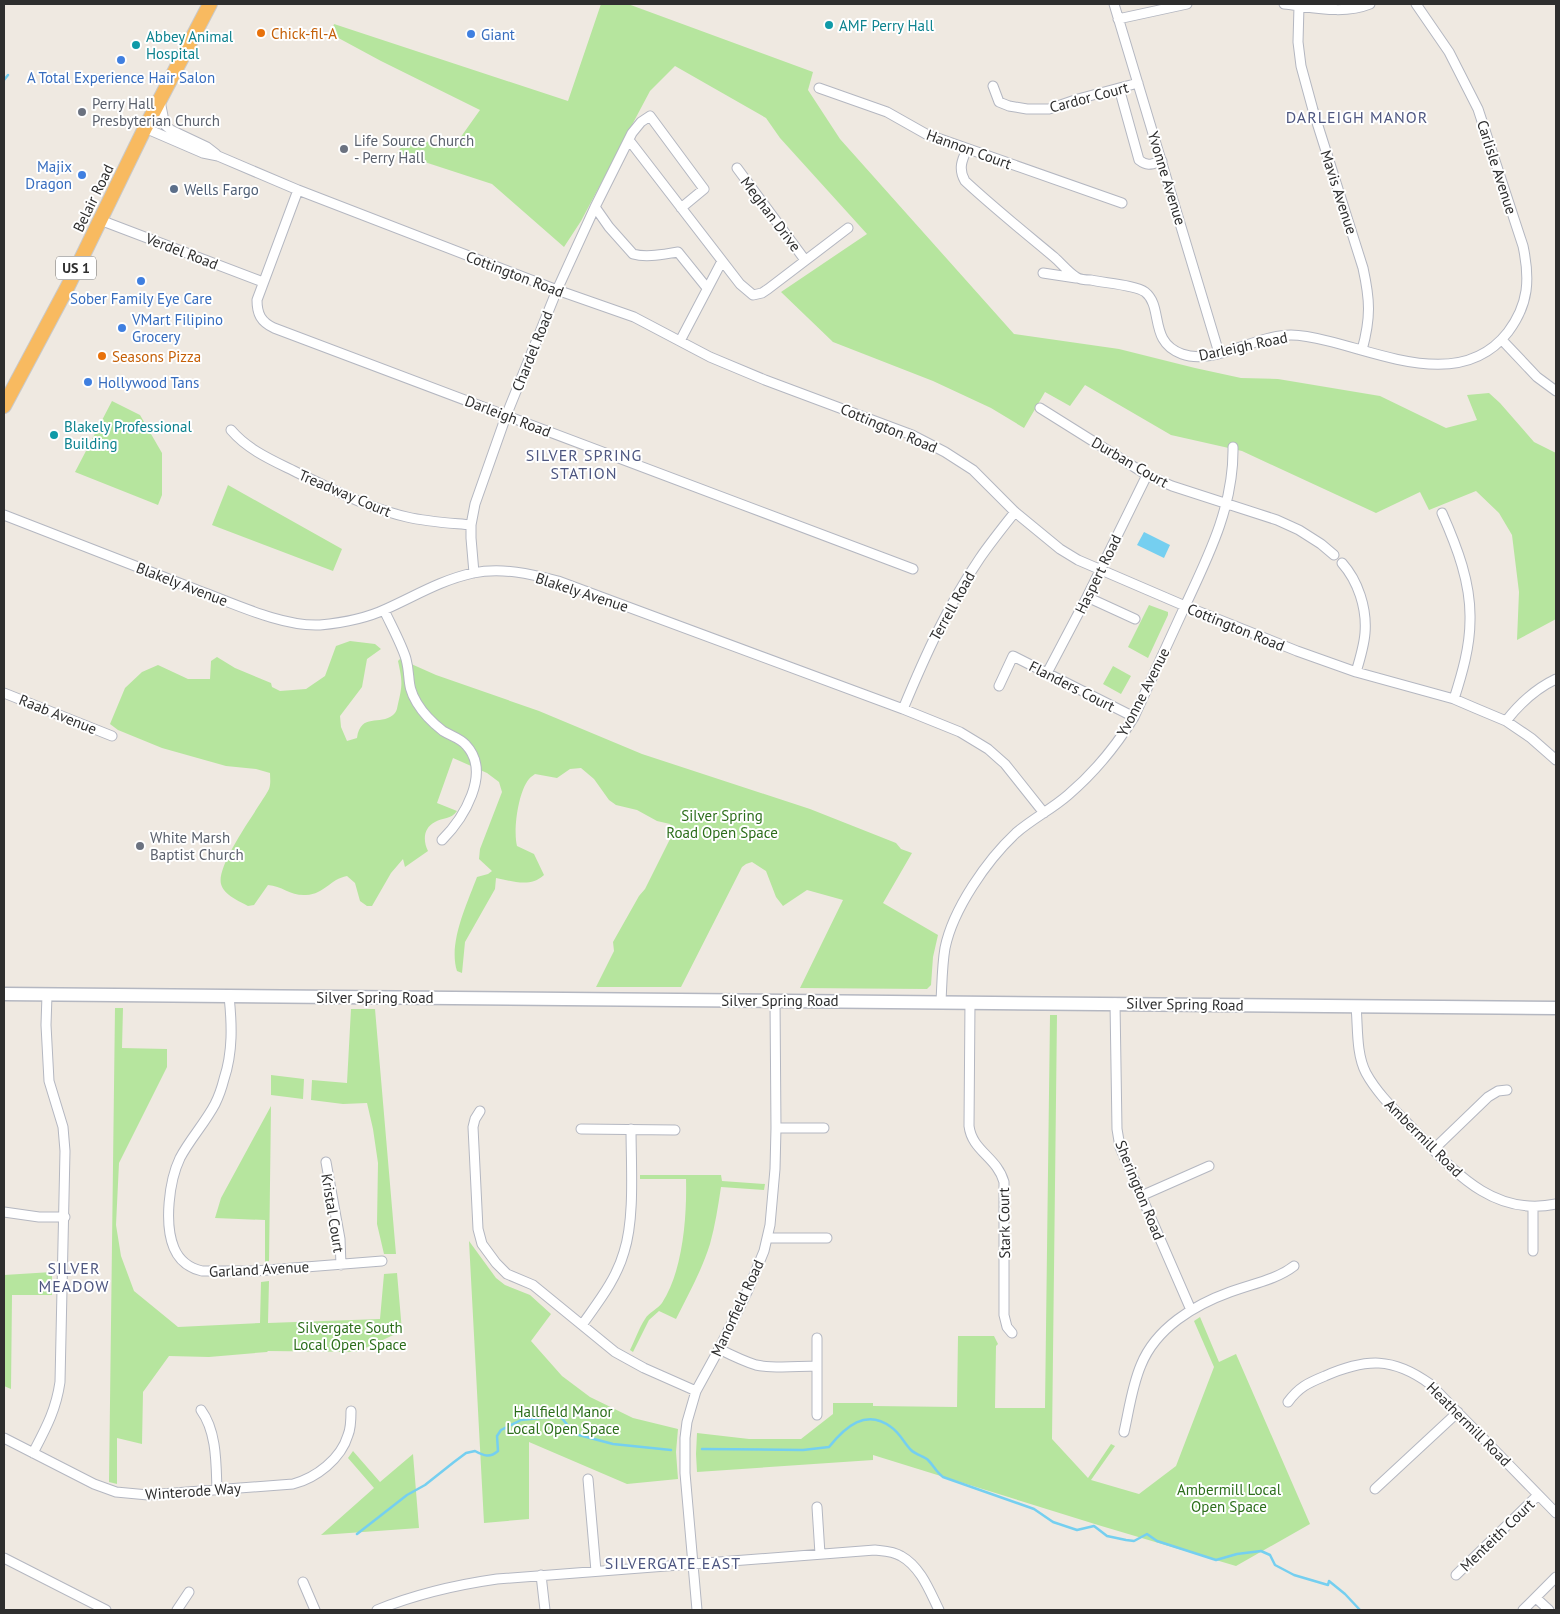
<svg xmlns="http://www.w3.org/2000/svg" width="1560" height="1614" font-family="'PT Sans',sans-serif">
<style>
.green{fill:#b6e59e}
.water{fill:#75cff0}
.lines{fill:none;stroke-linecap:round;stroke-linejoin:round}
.stream{stroke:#75cff0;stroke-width:2.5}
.minor-casing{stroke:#b4b7c1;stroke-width:11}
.secondary-casing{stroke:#b4b7c1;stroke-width:15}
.trunk-casing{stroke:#c9c9c9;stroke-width:16}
.minor{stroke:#fff;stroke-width:9}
.secondary{stroke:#fff;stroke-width:12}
.trunk{stroke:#f8ba60;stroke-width:14}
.culture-dot{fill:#0f9aa8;stroke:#fff;stroke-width:2}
.food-dot{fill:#e8710a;stroke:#fff;stroke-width:2}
.shop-dot{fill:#3f7fe0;stroke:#fff;stroke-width:2}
.worship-dot{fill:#6b7280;stroke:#fff;stroke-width:2}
.service-dot{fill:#5c6f8a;stroke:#fff;stroke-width:2}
.labels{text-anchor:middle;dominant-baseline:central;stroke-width:4;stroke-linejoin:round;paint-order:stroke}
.shield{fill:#fff;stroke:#6d6d6d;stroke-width:1}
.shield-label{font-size:14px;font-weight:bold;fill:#2e2e2e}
.culture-label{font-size:15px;fill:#0d838f;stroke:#fff;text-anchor:start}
.food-label{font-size:15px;fill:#c56008;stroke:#fff;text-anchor:start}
.shop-label{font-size:15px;fill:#366cbe;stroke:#fff;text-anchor:start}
.street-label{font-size:15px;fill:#2e2e2e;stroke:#fff}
.worship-label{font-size:15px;fill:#5b616d;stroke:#fff;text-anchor:start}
.service-label{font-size:15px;fill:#4e5e75;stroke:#fff;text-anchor:start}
.park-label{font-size:15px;fill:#2c6e1b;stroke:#fff}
.neighbourhood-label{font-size:16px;letter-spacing:1px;fill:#4d5680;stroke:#fff}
</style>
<rect width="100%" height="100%" fill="#efe9e1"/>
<path class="green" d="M601,4H628L813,72L808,90L840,139L1014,334L1119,349L1195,368L1241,378L1278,379L1380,396L1446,428L1477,420L1467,395L1489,393L1500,403L1534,442L1556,453V619L1517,640L1519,592L1512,535L1499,513L1476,491L1429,510L1420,492L1376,513L1242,451L1171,435L1085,385L1070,406L1045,392L1024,428L991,408L933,381L833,342L781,292L867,234L780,138L766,118L675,66L650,91L581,221L564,247L492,184L397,153L409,137L453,148L480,110L381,61L331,34L334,24L568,101Z
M112,401L140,415L162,453V495L158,505L75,472Z
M228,485L342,549L333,571L212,525Z
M1149,605L1168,612V615L1148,658L1128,647Z
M350,641L375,644L381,649L367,659L362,687L340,716L341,727L347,741L357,738C361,712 380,726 393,715C397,712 397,708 398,704C403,684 402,680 398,661L400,659L436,675L539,711L642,754L810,809L896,843L901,849L912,853L883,903L938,935L933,957L931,985L927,989L800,988L843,900L807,890L783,906L776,897L766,871L752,862L746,864L742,867L681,987H596L614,951L613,942L639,896L645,889L675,829L670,824L657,821L637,810L616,805L609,800L594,779L581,768L570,769L557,778L535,774C533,776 530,777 529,779C518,792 513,831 517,846L534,854L544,875C530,888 513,881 496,878L495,889L465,942L462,973L457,971C448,943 467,904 477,877L488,874L492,871L479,859L480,849L502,792L499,782L487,773L453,758L437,803L457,811C451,820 443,817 435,822C423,828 423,841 428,851L405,867L403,859L391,873L372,906H367L360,901L355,883L347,876C330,879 325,894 306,895C291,896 282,886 268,885L254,905L248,906C239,901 224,895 221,884C216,864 259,808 269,789C271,784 270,778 270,773L256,769L226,766L162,748L118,730L110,724L125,688L142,672L158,665L188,679H210L211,661L217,657L235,668L271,683L272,687L280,691L306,689L325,676L336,646Z
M1113,666L1131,676L1121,694L1103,684Z
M115,1008H123L122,1048L167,1049V1067L119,1163L116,1225L121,1256L134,1291L178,1327L260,1323L261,1282L269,1281L268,1323L380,1319L384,1274L397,1273L402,1331L357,1352L268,1351L267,1352L209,1357L169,1356L143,1392L142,1444L117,1438V1484L109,1482Z
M351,1009H375L396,1254H384L377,1224L378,1163L373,1129L367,1103L343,1104L311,1100L312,1080L347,1083Z
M1050,1015H1057L1052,1439L1088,1478L1111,1444L1115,1446L1091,1480L1139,1494L1176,1466L1214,1367L1194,1321L1200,1317L1219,1362L1236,1354L1310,1524L1236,1566L1098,1525L873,1455V1460L697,1472L696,1454L697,1433L749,1439H801L833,1414V1403H873V1406L957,1407L958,1336H994L998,1344L996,1346L995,1408H1045Z
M271,1075L304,1079L303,1099L271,1095Z
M271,1106L269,1261L265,1262V1220L215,1218L221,1198Z
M640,1175H721L722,1181L765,1184L764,1190L721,1187C718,1207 715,1226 710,1244C702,1270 688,1295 676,1319L659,1311L649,1320L633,1352L630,1350C635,1340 639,1328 645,1319C649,1312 658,1309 662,1303C683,1271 687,1216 686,1179H640Z
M469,1241L496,1278L505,1285L530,1295L551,1314L531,1341L562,1376L590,1397L633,1418L678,1429L676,1452L678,1479L627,1484L529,1442V1519L484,1523Z
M52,1272V1295H12L11,1389L4,1386V1275Z
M353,1451L380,1482L413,1454L419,1528L321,1535L374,1488L348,1458Z"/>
<path class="water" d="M1144,532L1170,545L1164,558L1137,545Z"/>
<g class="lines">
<path class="stream" d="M4,80L8,75
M702,1449L803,1450L829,1447C845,1427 866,1408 891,1427C900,1433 904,1443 911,1450C916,1455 924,1456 928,1460C934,1466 936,1472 943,1477L1034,1509L1053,1522L1077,1530L1094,1526L1107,1536L1126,1540L1134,1541L1147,1534L1157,1541L1216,1560L1237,1554L1261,1551L1270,1555L1275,1565L1294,1575L1328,1585L1329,1581L1345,1594L1360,1610
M357,1534L407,1495L425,1485L454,1462L466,1453L475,1451C484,1456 490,1458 498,1451L497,1436L501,1430L521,1420L560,1416L575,1434L613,1444L671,1450"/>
<g class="minor-casing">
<path id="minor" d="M1114,4L1219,353
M1284,4C1312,7 1343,15 1370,4
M1299,6L1298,42L1301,66L1313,110L1363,268C1370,300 1371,317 1362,350
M1118,19L1187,4
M993,86L999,102L1009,106L1027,109H1049L1078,99L1138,83
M819,88L887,112L926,134L1122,203
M1119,88L1139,160C1148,167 1152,164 1162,161
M160,101L164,121L166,126L171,130L207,147L216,154
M145,128L203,153L218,156L298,190L557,290L634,317L710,357L765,380L912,435L945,452L973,470L1015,512L1060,549L1078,560L1185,606L1297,651L1356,672L1454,699L1475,708L1506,721L1531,738L1556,760
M629,140L740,284L753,295L762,293L768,289L848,228
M967,149C962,160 958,169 965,181C993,207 1024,232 1054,257C1061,263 1068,272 1076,277C1080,280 1086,280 1091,280C1104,283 1136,285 1145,292C1164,307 1148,342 1182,354C1214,366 1255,335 1291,335C1304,335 1316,338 1328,341C1386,355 1463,390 1508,332C1529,304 1530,279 1523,246L1478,109L1449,52L1416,4
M737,168L805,260
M298,190L257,300C257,314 261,322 274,328L913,569
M595,207L609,227L633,254C647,258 664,254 678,252L707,288
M100,220L263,282
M1043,273L1076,278
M1502,340L1537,377L1556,391
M680,341L722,261
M1040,408L1147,475L1172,486L1277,520L1299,530L1321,544L1334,555
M231,430C249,451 274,461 298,473C334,490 368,508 407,517C428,522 450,523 471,525
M1442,513C1457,547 1471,583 1470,620C1470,647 1462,674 1454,699
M4,515C68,540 133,565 197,590C233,603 282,627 320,625C341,623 367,618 386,609C415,596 441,580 473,573C502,567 531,574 558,581L903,709L960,732L988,749L1005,764L1044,813
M1342,563C1358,581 1367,608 1365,633C1364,646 1360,659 1356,672
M474,573L471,538V525L475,504L506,416L557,290L595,207L632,133L641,122L650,116L704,189L681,208
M1087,597L1135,619
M384,610C391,625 402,645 406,659C411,678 406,685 417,703C423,713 434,724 443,731C451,736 460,738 466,745C492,773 463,819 442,840
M1047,673L1087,597L1147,475
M999,686L1013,656L1134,717
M4,693L112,736
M903,709C925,656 948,605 980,558C991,542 1003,527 1015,512
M1506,721C1520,703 1535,689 1556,679
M229,996C232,1024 233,1052 224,1079C222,1087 219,1096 215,1104C205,1123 190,1139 180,1158C169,1181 164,1224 174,1248C179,1260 189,1268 202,1271H255L382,1261
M941,1001C942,984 942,966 945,948C953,909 987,860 1016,833C1032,819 1052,809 1068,795C1095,772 1116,746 1134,717C1151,680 1168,643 1185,606C1209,555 1234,505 1233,447
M970,1002L969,1126C972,1151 997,1157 1004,1182V1315L1007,1327L1012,1333
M1115,1003L1117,1129L1120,1147L1191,1310
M1356,1006C1358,1027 1356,1054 1366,1073C1378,1095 1398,1113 1415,1131C1455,1172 1493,1217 1556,1204
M480,1111L475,1119L473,1127L478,1229L482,1244L496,1263L507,1274L533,1285L615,1352L644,1368L696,1391
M776,1128H824
M581,1129L675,1130
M1433,1150L1488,1097L1498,1091L1507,1090
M326,1162L340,1239L341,1265
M1141,1196L1209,1166
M1533,1207V1251
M4,1212L39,1217H65
M767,1238H827
M582,1325C598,1302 616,1280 624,1252C635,1218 631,1165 631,1129
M719,1349C731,1355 743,1361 756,1365C775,1369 797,1366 817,1366
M1288,1402C1299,1387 1308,1383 1325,1376C1366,1358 1393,1357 1430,1384L1556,1513
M201,1410C217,1432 216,1464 217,1490
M817,1415V1338
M1124,1432C1129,1410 1132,1386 1141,1365C1156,1328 1194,1305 1230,1292C1251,1284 1276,1280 1294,1266
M4,1438L94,1484L116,1492L148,1495L293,1484C316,1478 341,1459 348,1435C351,1428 351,1419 351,1411
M33,1453C46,1428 56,1410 60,1382L65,1151L63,1127L49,1081L46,1025L47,995
M588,1479L596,1571
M1375,1489L1458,1412
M817,1507L820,1554
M4,1558L106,1610
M541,1575L545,1610
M1456,1575L1538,1495
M303,1582L315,1610
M1536,1598L1549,1610
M177,1610L189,1592
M377,1610C416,1594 455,1585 497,1579L875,1550C884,1551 893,1551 901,1556C921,1567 930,1592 939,1610
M697,1610L685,1473V1438L687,1422L696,1391L719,1349L748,1290L764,1251L770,1225L775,1169L776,1128L775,1000
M1523,1610L1556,1577"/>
</g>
<g class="secondary-casing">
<path id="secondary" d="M4,994L1556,1008"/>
</g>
<g class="trunk-casing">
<path id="trunk" d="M4,406L68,286L145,128L210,4"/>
</g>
<use href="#minor" class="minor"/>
<use href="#secondary" class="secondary"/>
<use href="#trunk" class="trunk"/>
</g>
<g class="culture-dot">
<circle cx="829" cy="25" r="5"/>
<circle cx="136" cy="45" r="5"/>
<circle cx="54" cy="435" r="5"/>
</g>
<g class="food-dot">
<circle cx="261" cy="33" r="5"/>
<circle cx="102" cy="356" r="5"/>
</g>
<g class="shop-dot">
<circle cx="471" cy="34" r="5"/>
<circle cx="121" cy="60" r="5"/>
<circle cx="82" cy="175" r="5"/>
<circle cx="141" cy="281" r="5"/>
<circle cx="122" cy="328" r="5"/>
<circle cx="88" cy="382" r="5"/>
</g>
<g class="worship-dot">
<circle cx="82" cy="112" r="5"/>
<circle cx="344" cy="149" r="5"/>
<circle cx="140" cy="846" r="5"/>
</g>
<circle class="service-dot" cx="174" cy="189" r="5"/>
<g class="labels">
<rect class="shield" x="56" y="256.5" width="40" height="23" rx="4"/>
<g class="shield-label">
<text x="76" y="268">US 1</text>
</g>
<g class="culture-label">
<text x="839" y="25">AMF Perry Hall</text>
<text x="146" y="36">Abbey Animal<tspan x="146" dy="17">Hospital</tspan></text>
<text x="64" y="426">Blakely Professional<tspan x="64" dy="17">Building</tspan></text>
</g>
<g class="food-label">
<text x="271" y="33">Chick-fil-A</text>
<text x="112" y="356">Seasons Pizza</text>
</g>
<g class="shop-label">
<text x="481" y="34">Giant</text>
<text x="121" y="77" text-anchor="middle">A Total Experience Hair Salon</text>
<text x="72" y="166" text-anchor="end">Majix<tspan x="72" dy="17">Dragon</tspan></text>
<text x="141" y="298" text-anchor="middle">Sober Family Eye Care</text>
<text x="132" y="319">VMart Filipino<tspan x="132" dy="17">Grocery</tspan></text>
<text x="98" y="382">Hollywood Tans</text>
</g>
<g class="street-label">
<text transform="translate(1089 97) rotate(-15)">Cardor Court</text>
<text transform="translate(969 149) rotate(20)">Hannon Court</text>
<text transform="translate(1497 167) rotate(72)">Carlisle Avenue</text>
<text transform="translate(1167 178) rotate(73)">Yvonne Avenue</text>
<text transform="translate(1339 192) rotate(72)">Mavis Avenue</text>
<text transform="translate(93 198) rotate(-64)">Belair Road</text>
<text transform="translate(771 214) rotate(53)">Meghan Drive</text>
<text transform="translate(182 251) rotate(21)">Verdel Road</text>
<text transform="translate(515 274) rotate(21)">Cottington Road</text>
<text transform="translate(1243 346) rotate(-12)">Darleigh Road</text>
<text transform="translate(532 351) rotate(-68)">Chardel Road</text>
<text transform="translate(508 416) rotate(21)">Darleigh Road</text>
<text transform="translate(889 428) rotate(23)">Cottington Road</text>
<text transform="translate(1130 462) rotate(30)">Durban Court</text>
<text transform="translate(345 493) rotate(23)">Treadway Court</text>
<text transform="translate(1098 574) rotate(-64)">Haspert Road</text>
<text transform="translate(182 584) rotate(21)">Blakely Avenue</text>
<text transform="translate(582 592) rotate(18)">Blakely Avenue</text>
<text transform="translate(952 606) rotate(-61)">Terrell Road</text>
<text transform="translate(1236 627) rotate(22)">Cottington Road</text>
<text transform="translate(1072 686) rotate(27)">Flanders Court</text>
<text transform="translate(1143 692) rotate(-63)">Yvonne Avenue</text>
<text transform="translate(58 714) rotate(22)">Raab Avenue</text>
<text x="375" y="997">Silver Spring Road</text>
<text x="780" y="1000">Silver Spring Road</text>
<text transform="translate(1185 1004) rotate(1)">Silver Spring Road</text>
<text transform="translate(1424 1138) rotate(45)">Ambermill Road</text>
<text transform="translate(1140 1190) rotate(68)">Sherington Road</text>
<text transform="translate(333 1213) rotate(81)">Kristal Court</text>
<text transform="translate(1004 1223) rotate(-91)">Stark Court</text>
<text transform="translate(259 1269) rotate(-3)">Garland Avenue</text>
<text transform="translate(737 1308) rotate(-65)">Manorfield Road</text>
<text transform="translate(1469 1424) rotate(45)">Heathermill Road</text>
<text transform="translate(193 1491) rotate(-4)">Winterode Way</text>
<text transform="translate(1497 1535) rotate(-44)">Menteith Court</text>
</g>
<g class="worship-label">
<text x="92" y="103">Perry Hall<tspan x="92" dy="17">Presbyterian Church</tspan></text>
<text x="354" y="140">Life Source Church<tspan x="354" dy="17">- Perry Hall</tspan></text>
<text x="150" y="837">White Marsh<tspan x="150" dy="17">Baptist Church</tspan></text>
</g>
<g class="service-label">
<text x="184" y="189">Wells Fargo</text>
</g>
<g class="park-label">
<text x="722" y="815">Silver Spring<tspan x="722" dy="17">Road Open Space</tspan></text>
<text x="350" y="1327">Silvergate South<tspan x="350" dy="17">Local Open Space</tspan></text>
<text x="563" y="1411">Hallfield Manor<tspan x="563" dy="17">Local Open Space</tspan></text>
<text x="1229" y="1489">Ambermill Local<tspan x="1229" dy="17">Open Space</tspan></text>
</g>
<g class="neighbourhood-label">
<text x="1357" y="117">DARLEIGH MANOR</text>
<text x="584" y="455">SILVER SPRING<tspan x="584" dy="18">STATION</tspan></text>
<text x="74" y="1268">SILVER<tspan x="74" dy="18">MEADOW</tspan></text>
<text x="673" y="1563">SILVERGATE EAST</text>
</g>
</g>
<rect width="1560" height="1614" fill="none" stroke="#2e2e2e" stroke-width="10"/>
</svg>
